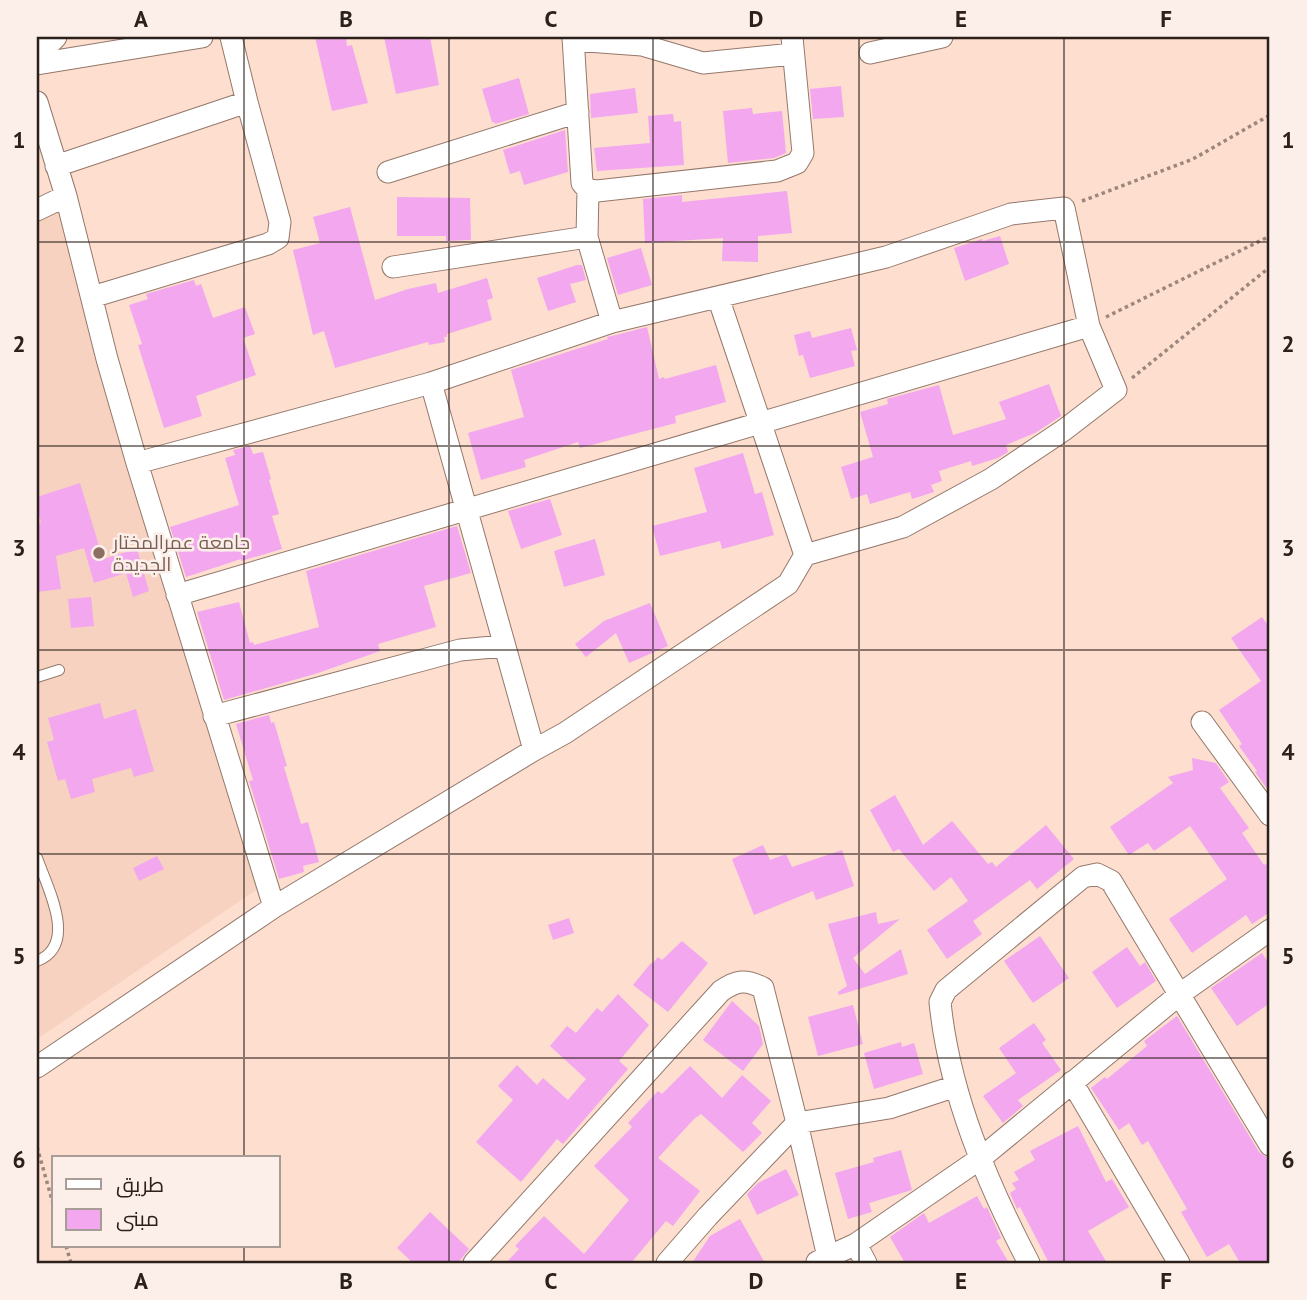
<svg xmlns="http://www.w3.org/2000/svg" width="1307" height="1300" font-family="'PT Sans',Cairo,sans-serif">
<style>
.built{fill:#f8d2c0}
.building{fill:#f2a7ef}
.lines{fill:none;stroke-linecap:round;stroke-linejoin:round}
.service-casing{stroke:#94786b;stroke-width:12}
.minor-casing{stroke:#94786b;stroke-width:23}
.path{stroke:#9d877d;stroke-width:3.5;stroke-dasharray:3.5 3.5;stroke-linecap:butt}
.service{stroke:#fff;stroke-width:10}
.minor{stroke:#fff;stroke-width:21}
.grid{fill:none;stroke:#2b201b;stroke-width:2;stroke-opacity:0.55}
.education-dot{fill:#8d6e63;stroke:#fcefe9;stroke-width:2.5}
.labels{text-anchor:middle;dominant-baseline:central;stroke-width:5;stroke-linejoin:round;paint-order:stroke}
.education-label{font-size:19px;fill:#785e54;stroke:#fcefe9;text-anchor:start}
.neatline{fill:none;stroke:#2b201b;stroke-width:2.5}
.grid-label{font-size:23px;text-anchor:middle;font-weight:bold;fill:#2b201b}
</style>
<rect width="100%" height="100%" fill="#fddecf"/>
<path class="built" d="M59,208L259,888L37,1039V218Z"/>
<path class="building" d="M315,37H346L347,46L352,45L368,103L332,111Z
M384,37H430L439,85L396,94Z
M519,78L529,114L495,124L494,122H492L482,89Z
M841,86L844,117L813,119L810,89Z
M635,88L638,113L591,118L590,94Z
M752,108L753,114L782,111L786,153L774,158L728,163L723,111Z
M673,114L674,122L681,121L684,165L597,171L594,148L650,143L648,116Z
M565,130L568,172L524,185L520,171L510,174L503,150Z
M787,191L792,233L758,236V262L722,261L723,238L645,243L643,199L682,195V202Z
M397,197L470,198L471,240L446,241V236H397Z
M350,207L375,300L408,289L436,283L438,293L487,278L493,298L487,300L492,320L447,334V337H444L445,342L429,345L428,342L335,368L324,331L313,335L293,250L320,243L313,217Z
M1000,236L1009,264L965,281L954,248L982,239L983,241Z
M641,248L652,285L618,295L607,258Z
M577,265H582L586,280L570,284L576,302L548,311L537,278Z
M194,280L196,286L201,284L213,318L245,307L255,334L243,338L256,375L196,396L202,416L164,428L138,345L142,344L129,305L148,299L146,294Z
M647,327L659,379L664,377L665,379L716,365L726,402L675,416L676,423L580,448L578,442L524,460L526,467L481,480L468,433L524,417L511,370L608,339L607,337L616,335Z
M851,328L857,350L851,351L855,366L810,378L803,355L799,356L794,335L810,331L812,338Z
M1049,384L1061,416L1035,433L1006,445L1008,452L998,458L972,466L971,461L939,471L942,481L931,485L934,492L912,499L910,492L870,504L867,494L851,499L841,467L873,457L860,412L888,404L887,399L939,385L953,435L1006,419L999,402Z
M250,446L253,454L263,452L271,479L269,480L279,514L272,516L282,549L241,561V559L186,577L170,527L239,505L225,458L235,455L233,450Z
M743,453L755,494L762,492L774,535L722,549L720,541L660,556L652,526L707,512L694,468Z
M80,483L103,559L137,549L149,591L133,597L126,573L94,583L84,548L56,556L61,589L37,592V524L41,523L37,508V497Z
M550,499L562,535L521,549L508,511Z
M457,526L471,573L424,586L436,627L378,644L380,651L318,673L224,700L197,612L239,602L250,643L253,642L254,645L319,627L306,571Z
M595,539L605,575L564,587L554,551Z
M91,597L94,626L71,628L68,599Z
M650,603L668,646L629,663L616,633L586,657L575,644L604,621Z
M1262,617L1270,628V793L1255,772L1257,771L1239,746L1242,744L1219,710L1261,681L1231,638Z
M100,703L104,719L136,709L154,771L134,777L131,768L92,779L95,792L71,799L65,779L58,781L47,742L54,740L48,718Z
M269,715L271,723L274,722L287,766L284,767L301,824L308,822L319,862L303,866L304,872L279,879L249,781L253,780L236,724Z
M1192,758L1216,763L1229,782L1220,788L1249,828L1242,833L1264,865L1270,861V912L1252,924L1246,915L1192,953L1169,919L1227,879L1190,826L1154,851L1148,843L1129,855L1110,827L1173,783L1168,777L1193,770Z
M895,795L923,845L952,821L988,864L992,862L996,867L1046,825L1074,859L1037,889L1030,880L973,921L982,934L947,959L927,930L968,901L951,877L934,891L899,849L893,852L870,810Z
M763,845L770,860L786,854L792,867L842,850L854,886L816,900L813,891L754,915L732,859Z
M157,856L164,869L139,881L133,868Z
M876,912L878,924L900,919L853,958L865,974L901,949L908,974L839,995L838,992L847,986L828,924Z
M569,918L574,933L553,940L548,925Z
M1040,936L1069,978L1033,1003L1004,961Z
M682,941L708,963L668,1012L633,985L651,963L652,964L658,957L662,960Z
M1127,947L1140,966L1145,962L1156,981L1117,1008L1092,972Z
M1262,953L1270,965V1003L1237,1026L1211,988Z
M618,994L649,1025L619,1061L628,1069L563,1144L557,1139L521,1182L476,1142L513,1100L498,1086L517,1065L537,1085L543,1078L568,1100L586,1079L550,1046L567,1026L576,1033L597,1008L602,1012Z
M732,1001L759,1026L763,1044L743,1071L703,1040Z
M853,1005L863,1044L818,1056L808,1017Z
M1177,1016L1259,1152L1268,1158L1270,1162V1263H1240L1229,1244L1207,1257L1181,1212L1187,1209L1148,1141L1142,1145L1129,1123L1119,1130L1091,1088L1105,1077L1107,1079L1147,1046L1144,1041Z
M1034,1023L1046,1040L1042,1043L1061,1070L1018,1100L1023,1106L1003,1123L983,1096L1016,1073L999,1048Z
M901,1042L902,1047L914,1043L923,1074L874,1089L864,1053Z
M690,1066L722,1098L742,1075L771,1101L752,1123L762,1133L743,1152L701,1114L694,1119L658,1158L700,1191L673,1226L666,1221L631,1263H506L519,1249L515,1246L544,1216L584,1254L629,1200L594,1166L632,1127L628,1123L658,1091L662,1094Z
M1078,1126L1106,1182L1112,1179L1129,1207L1088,1231L1107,1263H1049L1020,1207L1017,1209L1010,1193L1016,1189L1012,1183L1019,1180L1014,1172L1035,1160L1030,1151Z
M901,1150L912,1190L869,1203L872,1212L848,1219L835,1173L874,1162L873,1158Z
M786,1169L799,1195L757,1215L747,1194L758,1183Z
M977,1196L984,1209L987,1207L1001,1238L996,1241L1009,1263H905L890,1237L924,1213L929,1223Z
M430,1212L469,1249L458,1263H413L397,1248Z
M740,1219L765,1263H692L710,1236Z"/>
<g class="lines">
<g class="service-casing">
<path id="service" d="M37,677L59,670
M37,858C47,887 79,945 37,961"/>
</g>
<g class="minor-casing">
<path id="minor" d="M573,37L582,183L588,190L597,191L777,171L797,163L803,153L792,37
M573,40L642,45L703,63L793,54
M870,53L942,37
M37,56L56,37
M37,64L202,37
M37,102L66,196
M56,166L247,102
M388,172L578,112
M37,210L66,196L107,359L137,463L274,907
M393,267L587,237
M92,297L268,244L278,238L280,222L247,102L231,37
M718,297L805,555L903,527L991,479L1064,430L1116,390L1089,326
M431,383L612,322L587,237L588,190
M177,595L1089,326L1064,208L1011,214L886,257L612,322
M214,716L460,650L504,646
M1202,722L1270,815
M534,750L565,733L788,584L805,555
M37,1067L274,907L534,750L431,383L137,463
M1072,1082L1179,1263
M856,1244L866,1263
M817,1262L856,1244L981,1158L1180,994L1270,930
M474,1263L721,991C737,980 746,979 763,988L797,1123L828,1257
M667,1263L708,1216L797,1123L889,1108L956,1086
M1029,1263C987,1183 949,1093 940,1002L946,990L1083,877L1097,874L1111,881L1270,1145"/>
</g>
<path class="path" d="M1082,201L1193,159L1270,115
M1106,317L1270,236
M1132,378L1270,267
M37,1147L54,1207
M66,1246L71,1263"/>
<use href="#service" class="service"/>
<use href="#minor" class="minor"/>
</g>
<path class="grid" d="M244,37V1158M449,37V1263M653,37V1263M859,37V1263M1064,37V1263M37,242H1270M37,446H1270M37,650H1270M37,854H1270M37,1058H1270M244,1246V1263"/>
<circle class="education-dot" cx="99" cy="553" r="7"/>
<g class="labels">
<g class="education-label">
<text x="113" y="542">جامعة عمرالمختار<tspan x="113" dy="22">الجديدة</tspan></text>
</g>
</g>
<rect width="1307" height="1300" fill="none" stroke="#fcefe9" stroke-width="77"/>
<rect x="52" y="1156" width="228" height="91" fill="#fcefe9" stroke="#a89c97" stroke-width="2"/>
<rect x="66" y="1179" width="35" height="10" fill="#ffffff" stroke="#a89c97" stroke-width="2"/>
<text x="116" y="1192" font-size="21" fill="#2b201b">طريق</text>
<rect x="66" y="1209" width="35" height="21" fill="#f2a7ef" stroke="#a89c97" stroke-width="2"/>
<text x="116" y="1226" font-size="21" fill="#2b201b">مبنى</text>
<rect x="38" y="38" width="1230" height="1224" class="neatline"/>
<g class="grid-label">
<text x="141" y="27">A</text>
<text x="346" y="27">B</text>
<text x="551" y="27">C</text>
<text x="756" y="27">D</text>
<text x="961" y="27">E</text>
<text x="1166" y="27">F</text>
<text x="19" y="148">1</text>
<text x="1288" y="148">1</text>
<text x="19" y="352">2</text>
<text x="1288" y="352">2</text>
<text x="19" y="556">3</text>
<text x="1288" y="556">3</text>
<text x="19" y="760">4</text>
<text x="1288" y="760">4</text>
<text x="19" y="964">5</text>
<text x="1288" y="964">5</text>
<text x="19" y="1168">6</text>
<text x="1288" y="1168">6</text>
<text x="141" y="1289">A</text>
<text x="346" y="1289">B</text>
<text x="551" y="1289">C</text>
<text x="756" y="1289">D</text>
<text x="961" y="1289">E</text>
<text x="1166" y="1289">F</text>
</g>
</svg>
